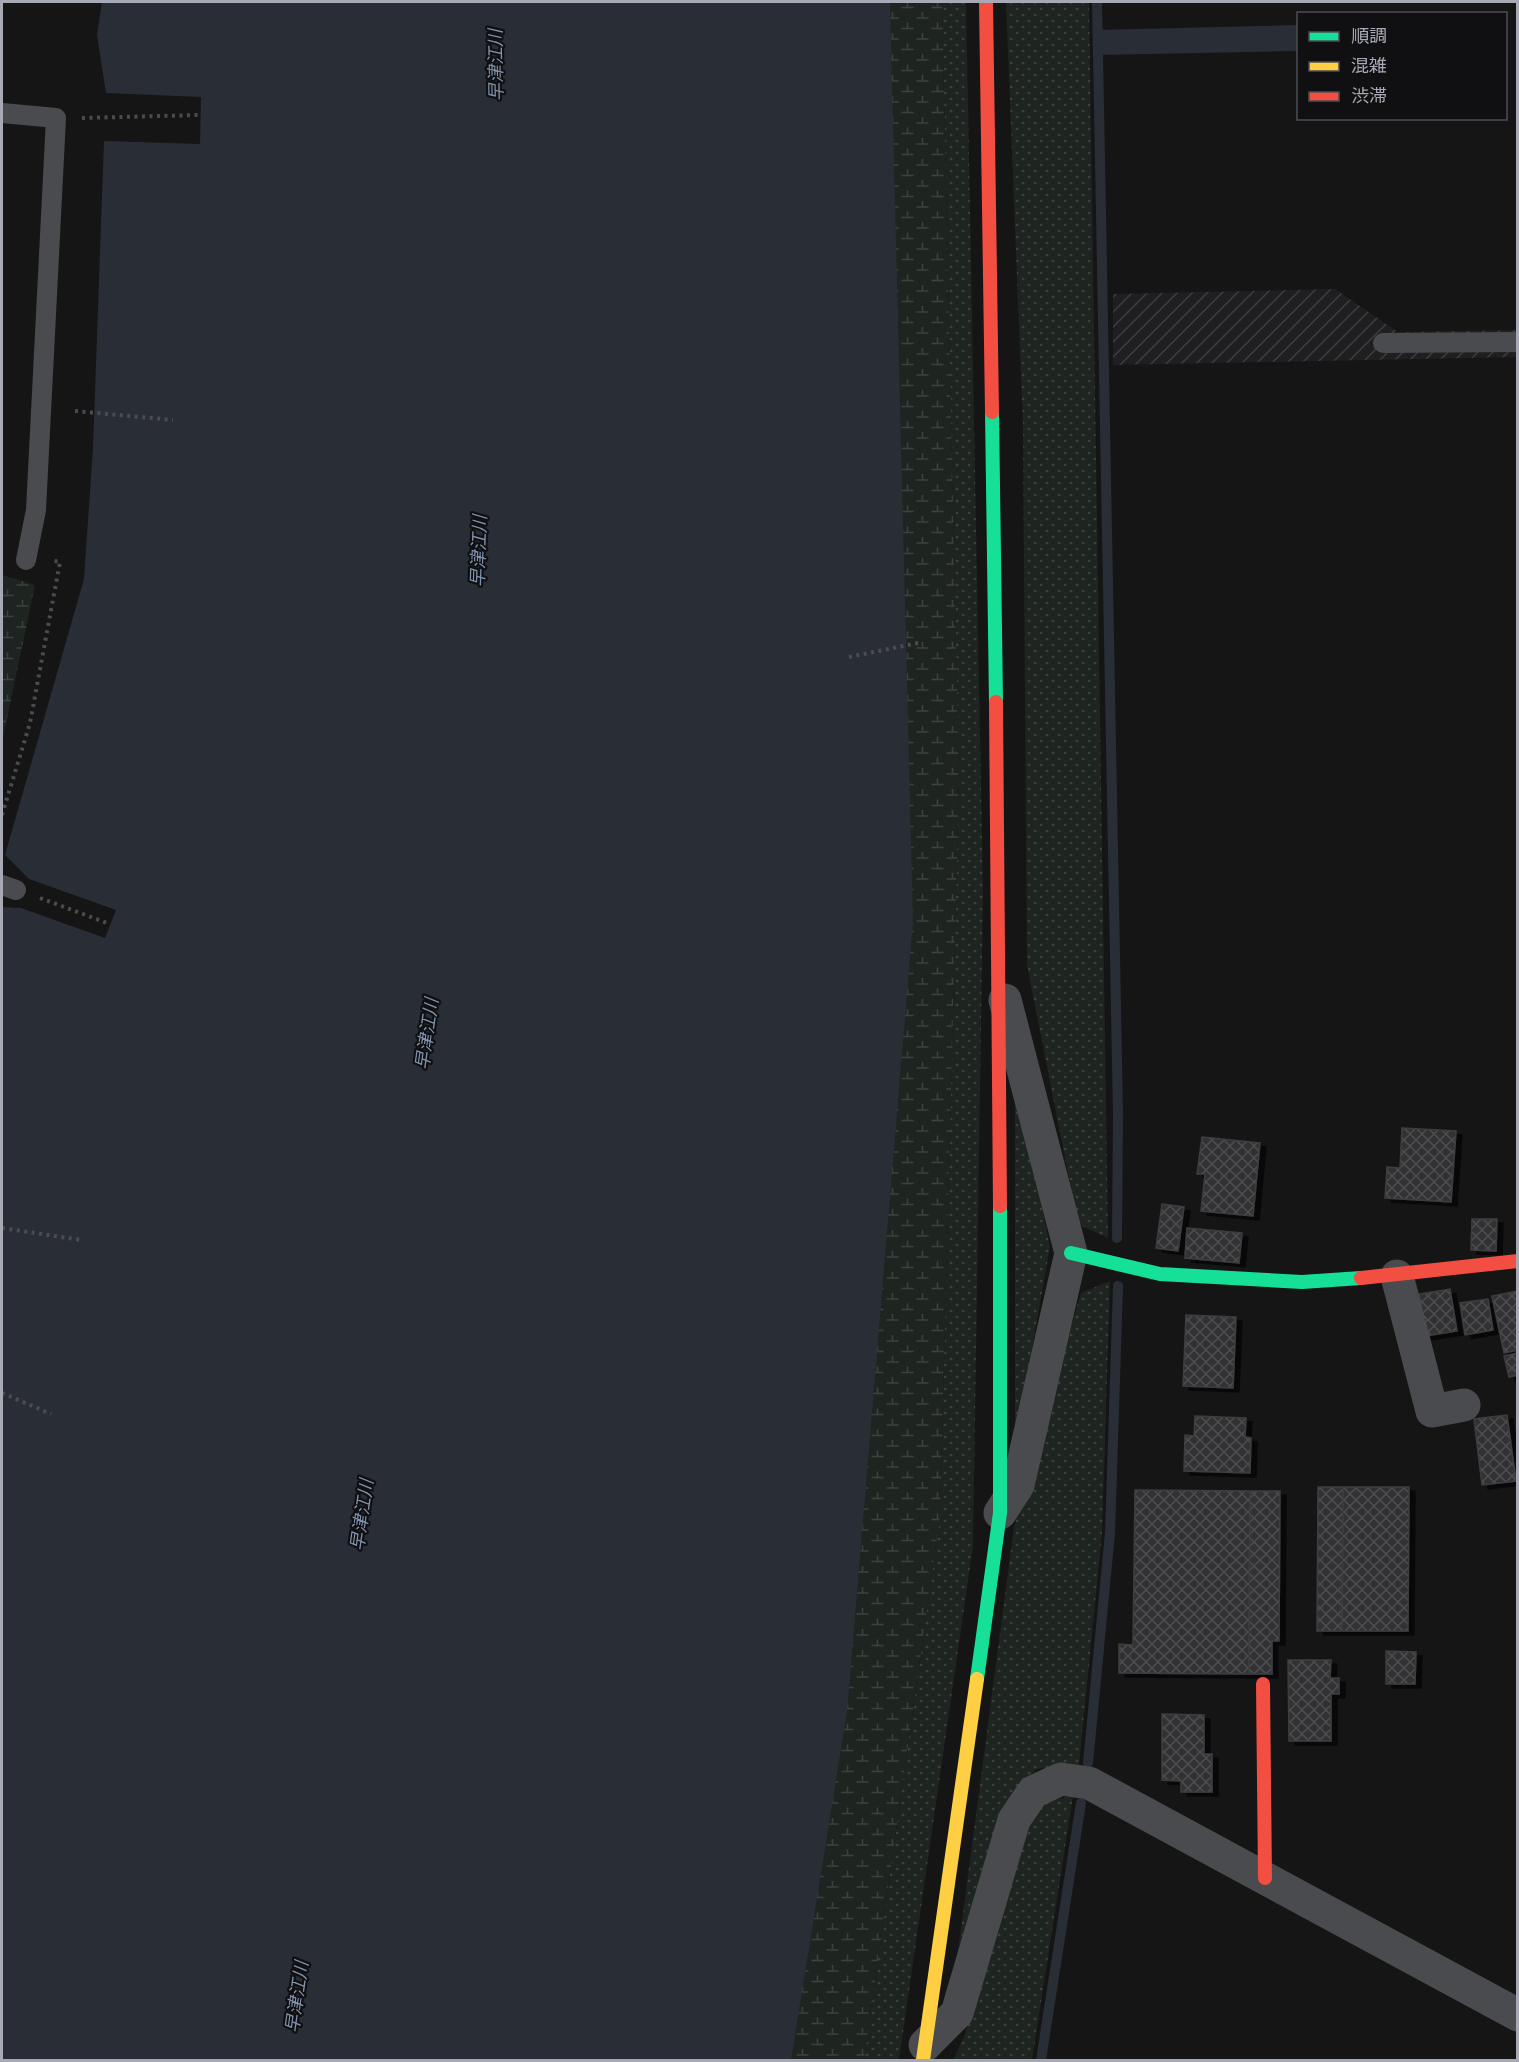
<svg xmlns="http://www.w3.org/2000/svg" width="1519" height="2062" font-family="Helvetica,'Noto Sans JP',sans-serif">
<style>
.industrial{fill:url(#industrial-furrows)}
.grass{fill:url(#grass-dots)}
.wetland{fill:url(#wetland-marsh)}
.water{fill:#292e36}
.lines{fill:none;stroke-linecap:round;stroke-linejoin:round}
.stream{stroke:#292e36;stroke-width:10}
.building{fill:url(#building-cross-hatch);stroke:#3e3e41;stroke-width:1.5;filter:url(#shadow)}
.path{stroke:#4b4c4f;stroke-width:4;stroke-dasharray:3 4.5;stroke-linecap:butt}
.lane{stroke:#4a4b4e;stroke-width:20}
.street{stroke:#4a4b4e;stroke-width:33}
.fast{stroke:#16e098;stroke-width:14}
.slow{stroke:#ffcf43;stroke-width:14}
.jam{stroke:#f24e42;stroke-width:14}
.labels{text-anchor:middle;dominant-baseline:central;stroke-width:4.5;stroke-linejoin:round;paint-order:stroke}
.water-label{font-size:18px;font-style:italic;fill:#8093ae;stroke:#100f11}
</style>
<defs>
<pattern id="industrial-furrows" width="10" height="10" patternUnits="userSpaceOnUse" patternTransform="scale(1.5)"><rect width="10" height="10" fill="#1f1f21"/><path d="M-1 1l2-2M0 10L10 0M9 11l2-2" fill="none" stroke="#3d3d3f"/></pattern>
<pattern id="grass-dots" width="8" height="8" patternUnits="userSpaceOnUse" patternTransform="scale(1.5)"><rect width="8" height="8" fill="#1e241f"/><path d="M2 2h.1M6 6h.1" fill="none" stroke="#3c413d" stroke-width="1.8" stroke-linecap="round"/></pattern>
<pattern id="wetland-marsh" width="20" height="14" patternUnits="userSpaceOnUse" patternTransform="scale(1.5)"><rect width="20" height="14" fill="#1e241f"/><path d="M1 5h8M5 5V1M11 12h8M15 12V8" fill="none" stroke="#3c413d"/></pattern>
<pattern id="building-cross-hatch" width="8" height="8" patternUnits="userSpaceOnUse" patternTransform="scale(1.5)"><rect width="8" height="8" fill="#333335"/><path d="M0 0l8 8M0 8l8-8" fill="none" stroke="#4e4e50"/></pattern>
<filter id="shadow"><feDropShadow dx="6" dy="4" stdDeviation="0" flood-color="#0009"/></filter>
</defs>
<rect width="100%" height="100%" fill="#151515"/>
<path class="industrial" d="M1335,289L1398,332L1517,330V357L1113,365V294Z"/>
<path class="grass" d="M942,2H966L983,893L973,1546L899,2060H864L940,1516L959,781Z
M1006,2H1089L1108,1238L1078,1224L1027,965L1023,426Z
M1015,1069L1050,1247L1015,1444Z
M1110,1281L1102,1533L1079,1765L1036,1769L1007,1805L955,1974L1014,1527L1081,1293Z
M1073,1796L1032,2060H953L964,2037L1023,1835L1044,1802Z"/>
<path class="wetland" d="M890,2H942L959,781L940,1516L864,2060H753L893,197Z
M2,575L35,585L2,742Z"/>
<path class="water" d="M102,2H890L913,922L847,1712L791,2060H2V907L21,908L105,938L116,910L29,879L5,855L84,579L93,448L104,141L200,144L201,97L106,93L97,35Z
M1298,25V51L1097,55L1096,30Z"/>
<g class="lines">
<path class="stream" d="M1097,2L1118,1115L1117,1238
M1088,1763L1110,1533L1118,1286
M1041,2060L1081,1803"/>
</g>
<path class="building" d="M1402,1128L1456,1131L1451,1202L1385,1198L1387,1167L1400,1168Z
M1202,1137L1260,1143L1253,1216L1201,1211L1205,1174H1197Z
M1162,1204L1184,1207L1178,1251L1156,1248Z
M1472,1219H1497L1496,1251L1471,1250Z
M1187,1228L1242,1233L1239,1263L1185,1258Z
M1450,1289L1457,1331L1426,1336L1419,1294Z
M1518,1291V1350L1504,1353L1492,1296Z
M1488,1299L1493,1330L1465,1335L1460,1303Z
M1186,1315L1236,1317L1233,1388L1183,1386Z
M1518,1353V1375L1509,1377L1504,1356Z
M1507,1415L1516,1481L1482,1485L1474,1419Z
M1195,1416L1246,1418L1245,1437L1251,1438L1250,1473L1184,1471L1185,1435L1194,1436Z
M1318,1487H1343L1342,1631H1317Z
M1343,1487H1409L1408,1631H1342Z
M1135,1490L1250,1491L1249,1674L1119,1673V1644L1133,1645Z
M1250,1491H1280L1279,1641H1272V1674H1249Z
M1386,1651L1416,1652L1415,1684H1386Z
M1288,1660H1331L1330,1678H1339V1694H1331V1741H1289Z
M1162,1714L1204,1715V1754H1212V1792H1181V1781L1162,1780Z"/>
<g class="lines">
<path class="path" d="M82,118L198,115
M75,411L173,420
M849,657L918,643
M2,815L30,723L60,562L54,561
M40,898L107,923
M2,1228L81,1240
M2,1393L51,1414"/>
<path class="lane" d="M2,113L56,118L36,510L26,560
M1383,343L1518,342
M2,885L16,890"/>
<path class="street" d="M1397,1276L1432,1411L1464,1405
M1000,1513L1018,1485L1071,1253L1005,1000
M925,2045L957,2013L1014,1820L1033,1792L1061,1779L1089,1783L1518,2015"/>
<path class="fast" d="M992,412L996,702
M1071,1253L1160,1274L1302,1282L1361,1278
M977,1679L1000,1513V1206"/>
<path class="slow" d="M923,2060L977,1679"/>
<path class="jam" d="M986,2L992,412
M996,702L1000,1206
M1361,1278L1518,1261
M1263,1684L1265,1878"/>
</g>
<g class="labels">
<g class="water-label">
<text transform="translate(496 65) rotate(-91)">早津江川</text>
<text transform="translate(479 551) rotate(-88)">早津江川</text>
<text transform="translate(427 1034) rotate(-82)">早津江川</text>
<text transform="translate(362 1515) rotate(-82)">早津江川</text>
<text transform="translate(297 1997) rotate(-82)">早津江川</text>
</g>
</g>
<rect width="1519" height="2062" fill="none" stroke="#a7aab5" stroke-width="6"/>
<rect x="1297" y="12" width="210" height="108" fill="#100f11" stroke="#4c4d53" stroke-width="1.5"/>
<rect x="1309" y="32" width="30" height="9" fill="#16e098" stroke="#4c4d53" stroke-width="1.5"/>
<text x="1351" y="42" font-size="18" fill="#a7aab5">順調</text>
<rect x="1309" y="62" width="30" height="9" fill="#ffcf43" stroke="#4c4d53" stroke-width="1.5"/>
<text x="1351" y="72" font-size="18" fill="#a7aab5">混雑</text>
<rect x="1309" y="92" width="30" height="9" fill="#f24e42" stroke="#4c4d53" stroke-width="1.5"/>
<text x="1351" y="102" font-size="18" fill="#a7aab5">渋滞</text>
</svg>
